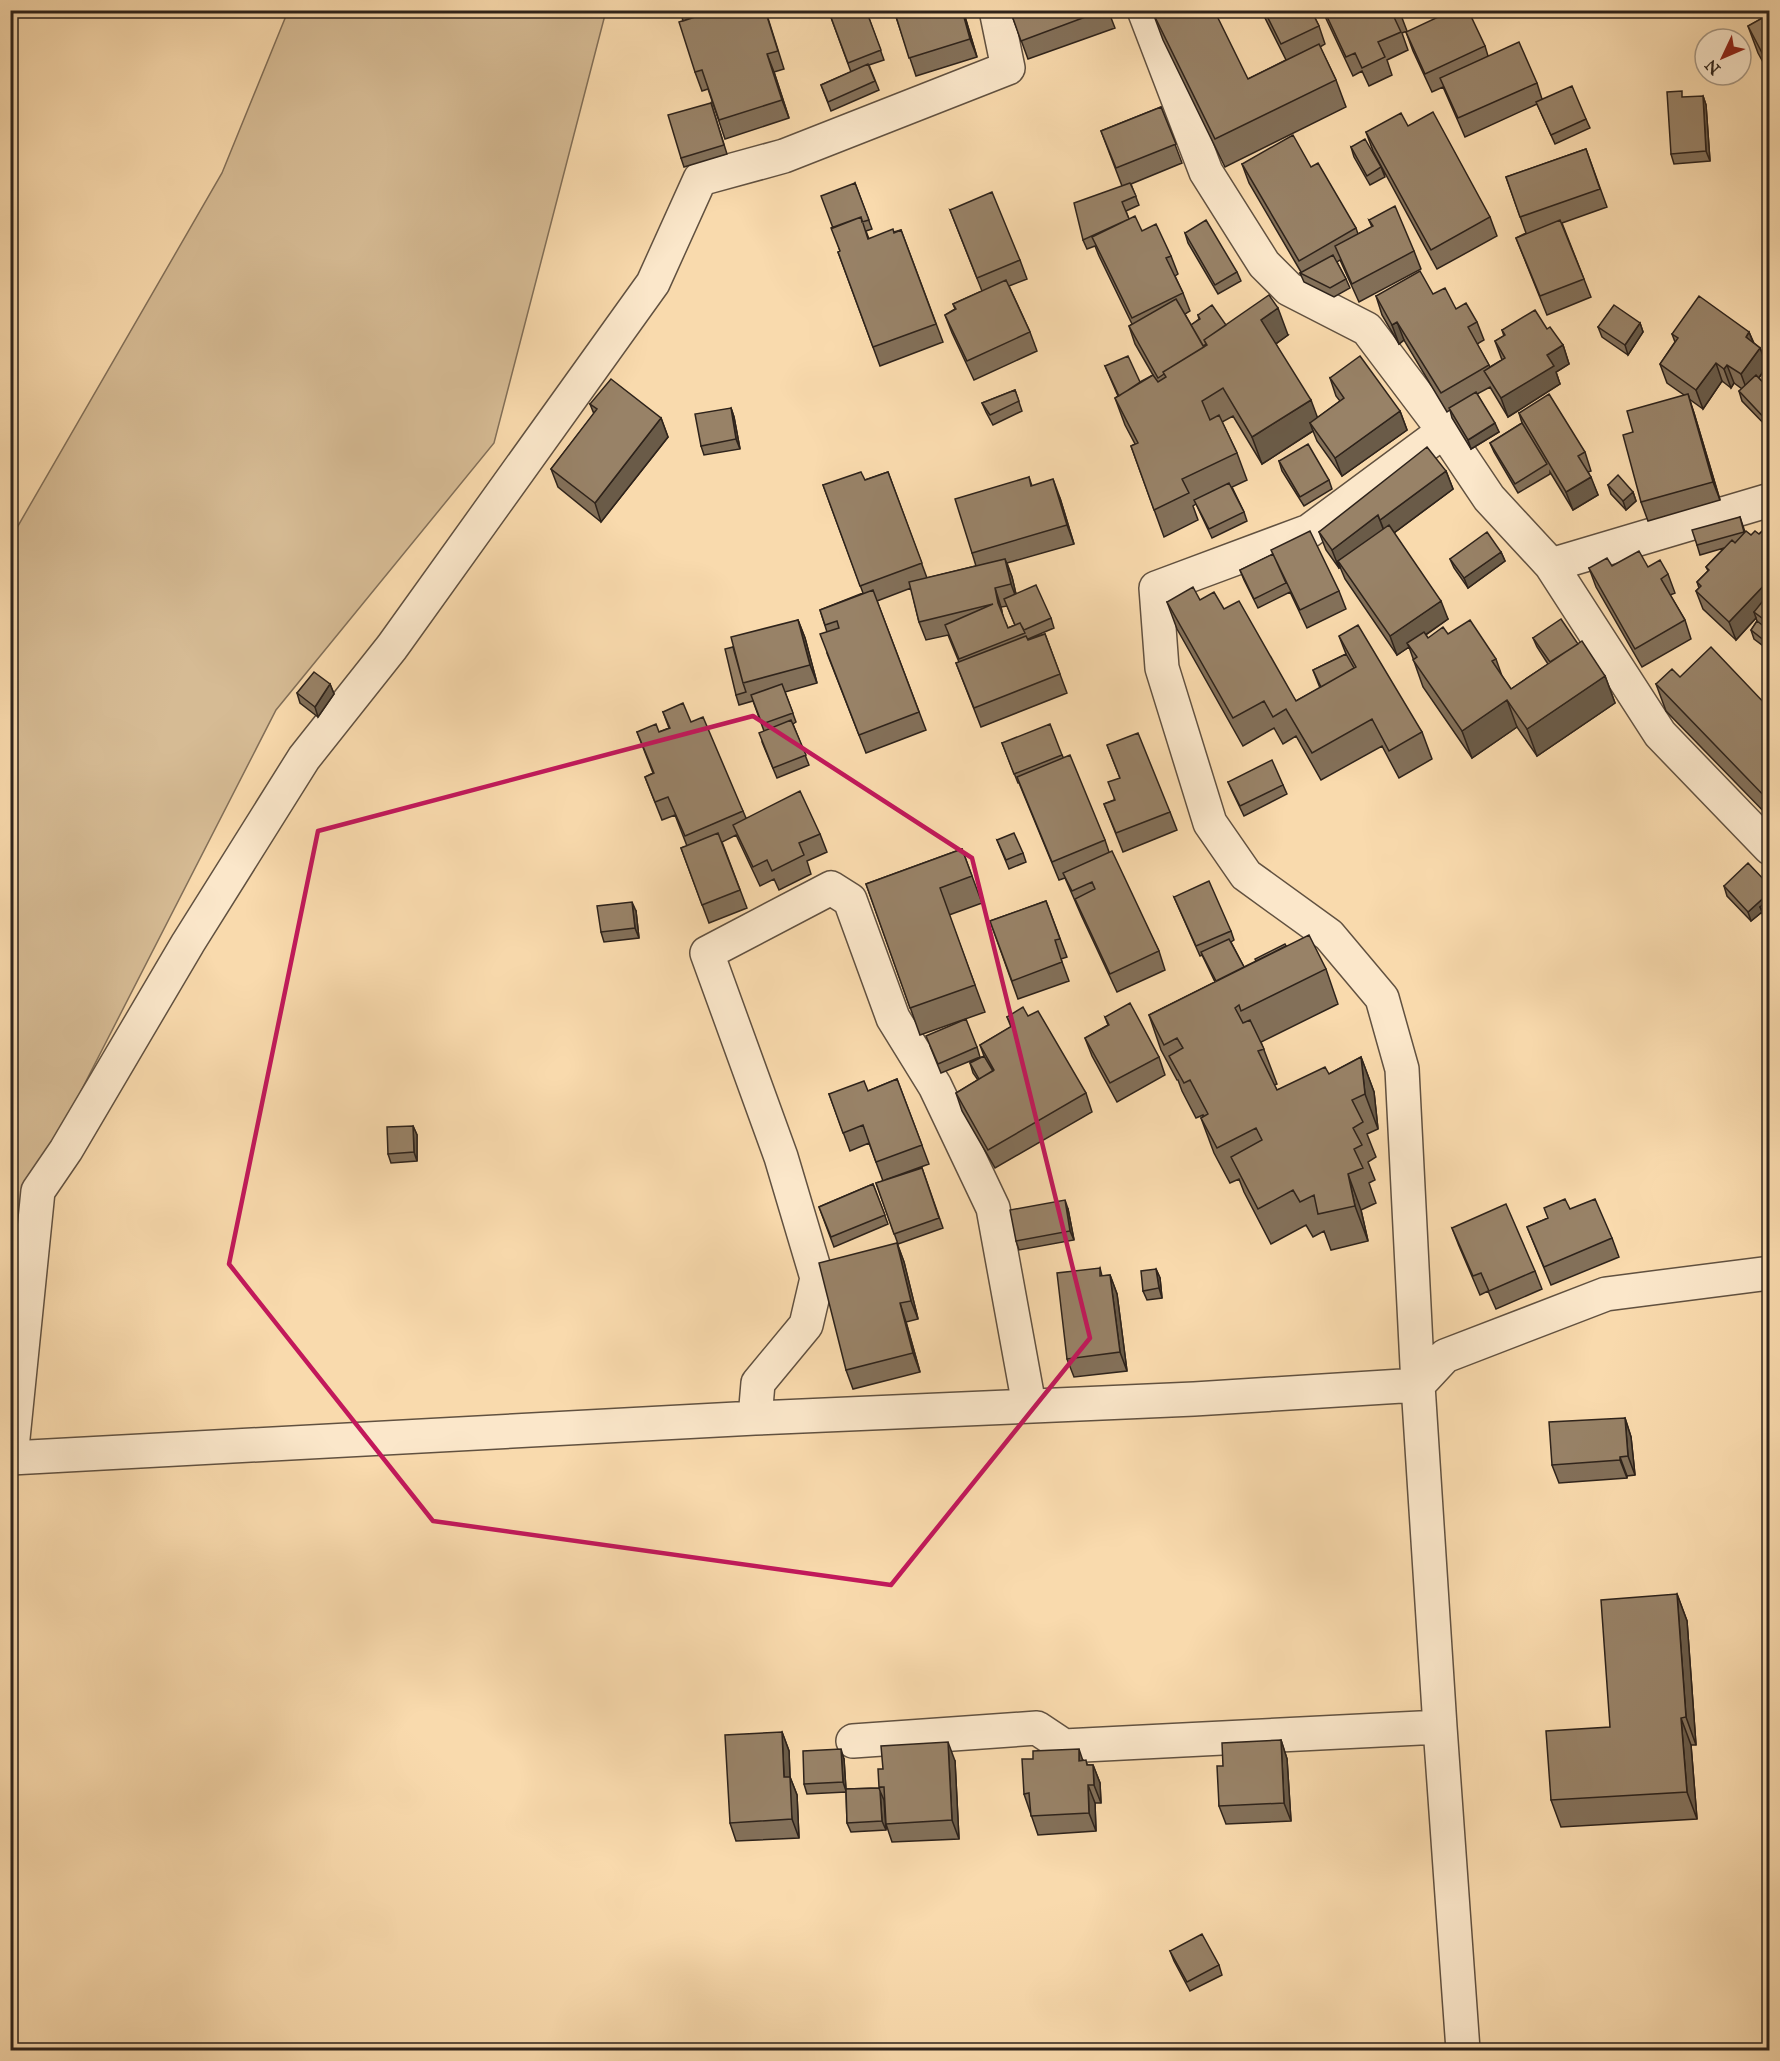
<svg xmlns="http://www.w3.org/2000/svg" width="1780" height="2061" font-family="'IM FELL Great Primer',serif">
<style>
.green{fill:#d6bb94;stroke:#826f58;stroke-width:1.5}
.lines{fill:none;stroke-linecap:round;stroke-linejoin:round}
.minor-casing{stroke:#615140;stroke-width:36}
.minor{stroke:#fbe7ca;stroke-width:33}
.wall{fill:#837059;stroke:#2e231b;stroke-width:1.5;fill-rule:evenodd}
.shaded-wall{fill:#6a5b48;stroke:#2e231b;stroke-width:1.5}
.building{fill:#988267;stroke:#2e231b;stroke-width:1.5}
.marked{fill:none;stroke:#c2185b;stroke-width:4.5;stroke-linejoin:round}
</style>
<rect width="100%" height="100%" fill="#f9daad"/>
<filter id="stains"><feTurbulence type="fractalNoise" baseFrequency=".00333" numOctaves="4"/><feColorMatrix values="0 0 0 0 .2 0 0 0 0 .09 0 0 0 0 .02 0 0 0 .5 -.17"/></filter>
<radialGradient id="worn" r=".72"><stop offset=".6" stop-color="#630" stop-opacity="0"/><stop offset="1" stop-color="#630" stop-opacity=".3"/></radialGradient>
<path class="green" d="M288,11H606L494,443L276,710L59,1134L11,1431V538L222,173Z"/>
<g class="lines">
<g class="minor-casing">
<path id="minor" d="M996,10L1008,68L784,156L700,179L653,283L392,647L304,758L188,943L66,1150L38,1191L11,1458L755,1418L1194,1399L1418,1385L1445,1356L1606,1294L1770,1273
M1144,10L1206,172L1264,264L1289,289L1367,329L1444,431L1489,498L1551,565L1770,500
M1444,431L1309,531L1156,588L1162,668L1210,823L1246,875L1329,935L1382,998L1402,1069L1418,1385L1440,1727L1463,2050
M1551,565L1660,734L1770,848
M755,1418L758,1383L806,1325L817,1278L781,1157L707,953L831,888L850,900L893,1018L935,1086L993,1208L1029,1405
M853,1741L1037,1728L1064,1746L1440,1727"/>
</g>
<use href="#minor" class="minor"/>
</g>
<path class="wall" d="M866,10L884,60L869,65L879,90L831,111L821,85L851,72L829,12Z
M891,10H963L977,57L916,76L894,11L891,12Z
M1010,10H1108L1115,28L1028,59Z
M1261,10H1311L1319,26L1325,44L1320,47L1336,80L1346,107L1225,167L1163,40L1153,13L1248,79L1286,60Z
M1322,10H1399L1407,31L1402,33L1408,50L1387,60L1392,75L1369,86L1362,71L1353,76Z
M1760,10H1770V75L1758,53L1748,26L1763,18Z
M767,15L784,69L774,72L789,118L725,139L708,89L702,91L695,72Z
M1406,32L1485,46L1488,56L1537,83L1542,99L1586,119L1590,128L1555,144L1537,104L1465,137L1443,87L1432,92L1413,51Z
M1703,96L1706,105L1710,161L1674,164L1671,154Z
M711,103L727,154L684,167L681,158Z
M1161,107L1182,163L1131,184L1139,205L1126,211L1129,219L1171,256L1178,274L1175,276L1183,293L1190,311L1185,314L1191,325L1199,319L1198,315L1226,325L1288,335L1276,344L1317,418L1340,401L1336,396L1330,378L1400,411L1407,430L1342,476L1317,441L1313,431L1262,464L1233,416L1222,422L1237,453L1247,480L1232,487L1244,512L1247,521L1212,538L1196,504L1193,506L1198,520L1164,537L1131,446L1135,444L1125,425L1115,398L1118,396L1105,366L1140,382L1153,375L1135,344L1129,326L1132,324L1099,256L1095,246L1087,249L1083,240L1122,186L1101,131Z
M1408,126L1490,217L1497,236L1437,269L1373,151L1366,132Z
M1351,147L1381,167L1385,177L1370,185L1354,157Z
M1586,149L1607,207L1562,223L1591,297L1547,315L1516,238L1526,233L1506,177Z
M1242,164L1311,167L1356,228L1358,234L1372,227L1369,220L1414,251L1421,269L1359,302L1340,260L1337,262L1346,279L1350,288L1334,297L1304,282L1300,273L1301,272L1249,183Z
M855,183L872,229L866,231L869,239L901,230L943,342L880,366L838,252L840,251L833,228Z
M950,210L1020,260L1027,279L1009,286L1030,332L1037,351L974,380L952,333L945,315L955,309L953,304L982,291Z
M1185,233L1237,272L1241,281L1218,294L1188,243Z
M1433,294L1477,322L1484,340L1477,344L1490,367L1502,360L1495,341L1504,336L1502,330L1547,329L1563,345L1569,364L1556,372L1560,384L1508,417L1490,387L1477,394L1499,432L1471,449L1452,418L1450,410L1447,412L1404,340L1399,344L1382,315L1376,296Z
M1640,323L1643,332L1628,355L1602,337L1598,327Z
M1749,332L1754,343L1760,348L1767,366L1759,378L1770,390V430L1742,401L1739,391L1742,389L1734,383L1731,388L1722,381L1703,409L1689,399L1694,413L1720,500L1648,521L1641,502L1633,432L1684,395L1667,383L1660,364L1675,342L1672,334Z
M1015,390L1022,411L993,425L986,412L982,403Z
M590,404L661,418L668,437L601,522L558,487L551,469L594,414Z
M731,408L734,417L740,449L704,455L701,446Z
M1519,413L1585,452L1591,471L1588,472L1598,495L1573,510L1550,472V474L1518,493L1494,452L1490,443L1522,423Z
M1279,461L1329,480L1332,489L1304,506L1282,471Z
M1446,471L1453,489L1394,533L1448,619L1426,635L1428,638L1448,634L1496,659L1502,676L1511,689L1548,664L1537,647L1533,638L1578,644L1605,676L1615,703L1537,756L1517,727L1472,758L1423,687L1409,647L1397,655L1345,579L1340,567L1339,568L1326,550L1319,532Z
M888,472L927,578L976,566L972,553L1029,477L1032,486L1060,498L1074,544L1007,563L1012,577L1016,594L1051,618L1054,628L1028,639V640L1045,634L1067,693L981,727L956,663L959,662L948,635L926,640L919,622L911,588L877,601L926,730L866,753L827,653V632L820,610L863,593L823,485L865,480ZM1007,606L1015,625L1008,628L1003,617L1001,607Z
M1608,485L1633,492L1636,501L1626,510L1611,494Z
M1740,517L1745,532L1751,535L1759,534L1770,524V651L1754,639L1751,630L1757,621L1756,618L1736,640L1703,609L1696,591L1699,588L1697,582L1708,571L1706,567L1724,548L1700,555L1697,545Z
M1501,552L1505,561L1468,588L1454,568L1450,559Z
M1273,554L1339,591L1346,609L1307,628L1290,592L1258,608L1244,580L1240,570Z
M1612,566L1648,567L1668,574L1675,593L1670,595L1685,620L1691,639L1642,667L1596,587L1589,568Z
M1200,600L1224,609L1296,701L1320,688L1313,670L1346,654L1339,636L1422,732L1432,759L1399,778L1382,746L1321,780L1296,736L1283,744L1274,728L1243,746L1177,629L1167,602Z
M798,620L805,638L817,683L785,692L796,722L793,724L809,765L777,778L762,742L764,731L753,701L739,705L736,695L733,647Z
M330,684L334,694L318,717L300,703L297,693Z
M1656,684L1770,709V818L1666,711Z
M663,712L691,722L743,811L746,818L820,834L827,852L807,861L811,874L779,890L774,879L760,886L736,835L722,842L747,908L709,923L681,848L687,846L675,815L662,820L645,777L653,773L637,732H659L669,728Z
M1002,743L1062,755L1105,840L1109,852L1159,951L1165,970L1117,992L1082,917L1065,878L1059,880L1019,783H1018Z
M1107,745L1170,812L1177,830L1123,852L1104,804L1114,800L1120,778Z
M1228,782L1283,785L1287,794L1244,816L1232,791Z
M997,840L1023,853L1026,862L1009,869Z
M962,849L982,903L949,915L985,1012L920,1035L866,884Z
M1724,886H1770V923L1763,916L1762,912L1751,921L1727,896Z
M1174,897L1231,931L1234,940L1231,942L1244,967L1286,946L1326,969L1338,1004L1261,1042L1277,1084L1274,1085L1277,1090L1329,1074L1361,1057L1374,1092L1378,1129L1367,1134L1376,1157L1368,1162L1375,1180L1369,1183L1376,1203L1361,1210L1368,1241L1331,1250L1324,1231L1313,1237L1306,1225L1271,1244L1244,1192L1239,1179L1230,1183L1214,1153L1201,1118L1204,1116L1203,1115L1196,1118L1182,1091L1178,1080H1177L1161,1050L1149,1015L1215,982L1202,955L1200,956Z
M1046,901L1067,957L1061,959L1069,981L1018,999L990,921Z
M636,911L639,938L604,942L601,932Z
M1028,1016L1086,1093L1092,1112L995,1168L962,1111L956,1093L978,1080L973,1073L970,1063L984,1056L980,1045L1011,1027L1007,1017Z
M1105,1017L1159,1057L1165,1075L1117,1102L1092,1056L1085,1038L1108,1025Z
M930,1046L977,1047L980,1057L941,1073Z
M897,1079L929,1164L885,1180L922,1168L943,1228L898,1244L876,1183L883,1181L869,1143L850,1151L829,1094L868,1091Z
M413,1126L417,1135V1161L391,1163L388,1154Z
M873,1184L888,1224L834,1247L819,1207Z
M1068,1209L1074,1240L1019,1250L1016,1241Z
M1570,1209L1612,1238L1619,1257L1551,1285L1527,1227Z
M1452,1228L1535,1271L1542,1289L1496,1309L1488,1291L1480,1295L1459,1246Z
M897,1243L904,1262L918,1319L906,1322L920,1372L853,1389L846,1370Z
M1100,1268L1102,1276L1110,1275L1117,1294L1127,1371L1074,1377L1067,1359Z
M1156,1269L1160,1278L1162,1298L1147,1300L1143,1291Z
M1625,1418L1631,1437L1635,1475L1627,1476V1478L1559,1483L1552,1465Z
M1677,1594L1687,1621L1696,1745H1691L1697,1819L1561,1827L1551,1800L1610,1727Z
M782,1732L789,1751L790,1777L797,1795L799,1838L736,1841L730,1823Z
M1281,1740L1287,1759L1291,1821L1226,1824L1219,1806L1223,1766Z
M844,1759L846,1789L879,1788L955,1761L959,1839L892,1842L886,1824L884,1800L886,1830L851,1832L847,1823L846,1792L807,1794L804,1784Z
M1083,1760L1088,1765H1093L1100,1783L1101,1803H1095L1096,1831L1038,1835L1024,1794Z
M1170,1951L1219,1965L1222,1975L1190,1991L1174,1961Z"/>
<path class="shaded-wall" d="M962,10H963L977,57L970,39Z
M767,54L774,72L789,118L782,100Z
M1703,96L1706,105L1710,161L1706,151Z
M1278,308L1288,335L1271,347L1261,320Z
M1397,322L1404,340L1399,344L1392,325Z
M1640,323L1643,332L1628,355L1625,345Z
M1749,332L1756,350L1746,337Z
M1563,345L1569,364L1556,372L1560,384L1508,417L1501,398L1547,355Z
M1760,348L1767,366L1748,393L1741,374Z
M1716,363L1722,381L1703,409L1696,390Z
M1727,365L1734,383L1731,388L1724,369Z
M1688,394L1694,413L1720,500L1713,482Z
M1311,400L1321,427L1310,423L1313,431L1262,464L1252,437Z
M731,408L734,417L740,449L736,439Z
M1400,411L1407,430L1342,476L1335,458Z
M661,418L668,437L601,522L595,503Z
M1495,423L1499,432L1471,449L1468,440Z
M1446,471L1453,489L1387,538L1380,520Z
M1591,477L1598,495L1573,510L1566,492Z
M1053,479L1060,498L1074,544L1067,525Z
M1633,492L1636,501L1626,510L1623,501Z
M1378,515L1385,534L1338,561L1340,567L1339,568L1332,550Z
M1501,552L1505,561L1468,588L1464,578Z
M1005,559L1012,577L1018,603L1011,584Z
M1770,579V604L1754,612L1756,618L1736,640L1729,622Z
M995,588L1001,607L1004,622L998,603Z
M1441,601L1448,619L1409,646L1407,643L1409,647L1397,655L1390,636Z
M798,620L805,638L817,683L810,665Z
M1605,676L1615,703L1537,756L1527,729Z
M330,684L334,694L318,717L315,707Z
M1507,700L1517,727L1472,758L1462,731Z
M1770,892V905L1760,907L1762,912L1751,921L1748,912Z
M632,902L636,911L639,938L635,928Z
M1361,1057L1374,1092L1378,1129L1365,1094Z
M413,1126L417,1135V1161L414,1152Z
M1348,1174L1361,1210L1368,1241L1355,1206Z
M1065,1200L1068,1209L1074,1240L1070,1231Z
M897,1243L904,1262L918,1319L911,1301Z
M1156,1269L1160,1278L1162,1298L1159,1288Z
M1110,1275L1117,1294L1127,1371L1120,1352Z
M900,1303L906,1322L920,1372L913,1353Z
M1625,1418L1631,1437L1635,1475L1628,1456Z
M1620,1457L1627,1476V1478L1620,1460Z
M1677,1594L1687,1621L1696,1745L1686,1717Z
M1681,1718L1691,1745L1697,1819L1687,1792Z
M782,1732L789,1751L790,1777L797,1795L799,1838L792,1819L784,1777Z
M1281,1740L1287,1759L1291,1821L1284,1803Z
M948,1742L955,1761L959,1839L952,1820Z
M841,1749L844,1759L846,1791L843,1782Z
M1079,1749L1085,1767L1079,1761Z
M1093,1765L1100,1783L1101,1803L1094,1785Z
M1088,1785L1095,1803L1096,1831L1089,1813Z
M880,1791L884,1800L886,1830L882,1821Z"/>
<path class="building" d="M680,10H716L683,21Z
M716,10H765L778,51L767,54L782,100L719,120L702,70L695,72L679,22Z
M832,10H866L881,50L848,63L829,12Z
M894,10H962L970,39L909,58Z
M1010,10H1104L1021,41Z
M1158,10H1214L1248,79L1319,44L1336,80L1215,139L1153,13Z
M1264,10H1311L1319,26L1281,44Z
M1324,10H1399L1400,12L1393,15L1401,32L1378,42L1385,57L1362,68L1355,53L1346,57Z
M1453,10H1468L1485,46L1425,74L1406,32Z
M1762,10H1770V68L1748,26L1766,16Z
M1519,42L1537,83L1458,118L1440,78Z
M868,64L875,81L828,102L821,85Z
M1572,86L1586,119L1551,135L1536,102Z
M1682,91V97L1703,96L1706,151L1671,154L1667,92Z
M711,103L724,145L681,158L668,115Z
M1161,107L1176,144L1116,168L1101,131Z
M1433,112L1490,217L1431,250L1366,132L1401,113L1408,126Z
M1293,135L1311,167L1318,163L1356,228L1299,261L1242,164Z
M1365,139L1381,167L1367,176L1351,147Z
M1586,149L1600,189L1520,217L1506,177Z
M855,183L869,220L862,222L861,217L833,228L821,196Z
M1130,183L1136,196L1122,202L1129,219L1083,240L1074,203Z
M992,192L1020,260L977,278L950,210Z
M1395,206L1414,251L1352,284L1335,246L1373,226L1369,220Z
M1135,216L1142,231L1156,224L1171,256L1166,258L1183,293L1132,318L1092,237Z
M861,217L868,239L893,229L894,233L901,230L936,324L873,347L838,252L840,251L831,228Z
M1206,220L1237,272L1215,285L1185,233Z
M1560,220L1584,279L1540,296L1516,238Z
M1333,255L1346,279L1330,288L1300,273Z
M1420,271L1433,294L1445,288L1456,309L1466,303L1477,322L1468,327L1489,365L1441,393L1397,322L1392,325L1376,296Z
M1006,280L1030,332L967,361L945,315L956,309L953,304Z
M1269,295L1278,308L1261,320L1311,400L1252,437L1223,388L1202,401L1210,420L1219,415L1237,453L1182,479L1189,493L1154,510L1131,446L1138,443L1115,398L1153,375L1158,382L1166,377L1163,372L1207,345L1204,340Z
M1699,296L1749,332L1746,337L1760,348L1741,374L1727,365L1724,369L1716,363L1696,390L1660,364L1678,338L1672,334Z
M1176,299L1204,347L1163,372L1164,374L1158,378L1129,326Z
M1212,305L1226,325L1204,340L1206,344L1203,346L1191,325L1200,319L1198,315Z
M1614,305L1640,323L1625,345L1598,327Z
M1535,310L1547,329L1550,327L1563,345L1547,355L1554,366L1501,398L1484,371L1505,358L1495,341L1505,335L1502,330Z
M1128,356L1140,382L1119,396L1105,366Z
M1360,356L1400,411L1335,458L1310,423L1344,398L1330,378Z
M1756,375L1770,390V424L1739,391Z
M611,379L661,418L595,503L551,469L597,409L590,404Z
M1015,390L1019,401L990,415L982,403Z
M1476,392L1495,423L1468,440L1449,408Z
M1549,394L1585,452L1578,456L1591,477L1566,492L1519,413Z
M1688,394L1713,482L1641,502L1623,435L1633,432L1627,411Z
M731,408L736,439L701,446L695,414Z
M1522,423L1547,464L1515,484L1490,443Z
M1308,444L1329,480L1300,497L1279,461Z
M1427,447L1446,471L1380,520L1378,515L1332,550L1319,532Z
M861,472L865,480L888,472L922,563L860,586L823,485Z
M1618,475L1633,492L1623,501L1608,485Z
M1029,477L1031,486L1053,479L1067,525L972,553L955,499Z
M1229,483L1244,512L1209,529L1194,500Z
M1740,517L1744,532L1697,545L1692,530Z
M1770,524V579L1729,622L1696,591L1701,586L1697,582L1709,570L1706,567L1732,540L1735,543L1746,531L1751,535L1755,531L1759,534Z
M1389,525L1441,601L1390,636L1338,561Z
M1310,531L1339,591L1300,610L1271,550Z
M1487,532L1501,552L1464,578L1450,559Z
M1639,551L1648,567L1660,560L1668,574L1661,579L1685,620L1635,649L1589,568L1607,558L1612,566Z
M1273,554L1286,583L1254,599L1240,570Z
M1005,559L1011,584L995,588L998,603L1008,628L1020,623L1025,633L959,659L945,625L993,604L919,622L909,582Z
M1036,585L1051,618L1024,630L1020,623L1015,625L1004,599Z
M1193,587L1200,600L1214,592L1224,609L1239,601L1296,701L1356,667L1339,636L1358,625L1422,732L1389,751L1372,719L1312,753L1286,709L1273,717L1264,701L1233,718L1167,602Z
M873,590L919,712L859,735L820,634L839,628L837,621L825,625L820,610Z
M1770,592V624L1754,612Z
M1561,619L1578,644L1550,662L1533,638Z
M798,620L810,665L743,683L731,637Z
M1470,620L1496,659L1492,661L1511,689L1582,641L1605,676L1527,729L1507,700L1462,731L1413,660L1417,657L1407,643L1424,632L1428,638L1443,627L1448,634Z
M1757,621L1770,631V645L1751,630Z
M1045,634L1060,674L974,708L956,663L1026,636L1028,640Z
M733,647L743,683L746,692L736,695L725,649Z
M1711,647L1770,709V802L1656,684L1672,669L1680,677Z
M1346,654L1354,668L1321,687L1313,670Z
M314,672L330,684L315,707L297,693Z
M782,684L793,713L762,724L751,695Z
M683,703L691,722L703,717L743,811L685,836L668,797L655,802L645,777L654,773L637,732L656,724L659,732L670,728L663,712Z
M791,720L806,755L773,768L759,733Z
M1050,724L1062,755L1014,774L1002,743Z
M1138,733L1170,812L1116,833L1104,804L1115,800L1108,782L1120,778L1107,745Z
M1070,755L1105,840L1052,862L1017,777Z
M1272,760L1283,785L1240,806L1228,782Z
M800,791L820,834L799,843L804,855L772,871L767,860L753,867L733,825Z
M718,833L740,890L702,905L681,848Z
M1014,833L1023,853L1006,860L997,840Z
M962,849L972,876L940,888L975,985L910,1008L866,884Z
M1112,851L1159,951L1110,974L1075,899L1095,889L1092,882L1072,891L1063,873Z
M1748,863L1770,886V892L1748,912L1724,886Z
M1209,881L1231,931L1196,946L1174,897Z
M1770,898V917L1760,907Z
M1046,901L1060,939L1055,940L1062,962L1012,981L990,921Z
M632,902L635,928L601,932L597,906Z
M1309,935L1326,969L1241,1011L1239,1005L1235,1008L1243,1023L1250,1020L1264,1049L1258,1051L1277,1090L1325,1067L1329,1074L1361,1057L1365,1094L1352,1100L1363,1122L1353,1128L1362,1145L1354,1149L1363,1168L1348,1174L1355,1206L1318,1214L1314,1195L1300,1202L1293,1190L1258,1209L1231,1157L1262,1140L1256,1128L1217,1148L1201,1118L1208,1114L1190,1080L1184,1083L1169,1056L1183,1048L1177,1038L1164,1045L1149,1015Z
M1229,939L1244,967L1216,981L1201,952Z
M1285,944L1286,946L1256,961L1255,959Z
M1130,1003L1159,1057L1110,1083L1085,1038L1109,1025L1105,1017Z
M1023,1007L1028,1016L1038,1011L1086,1093L988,1150L956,1093L994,1070L980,1045L1012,1026L1007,1017Z
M966,1019L977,1047L938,1064L926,1036Z
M984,1056L993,1071L979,1079L970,1063Z
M897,1079L922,1145L876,1162L863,1125L843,1133L829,1094L864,1081L868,1091Z
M413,1126L414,1152L388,1154L387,1127Z
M922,1168L939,1218L894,1234L876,1183Z
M873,1184L885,1215L831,1237L819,1207Z
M1565,1199L1570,1209L1595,1199L1612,1238L1544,1267L1527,1227L1548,1218L1544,1208Z
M1065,1200L1070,1231L1016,1241L1010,1210Z
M1506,1204L1535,1271L1489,1291L1481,1273L1473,1276L1452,1228Z
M897,1243L911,1301L900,1303L913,1353L846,1370L819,1263Z
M1100,1268V1276L1110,1275L1120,1352L1067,1359L1057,1273Z
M1156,1269L1159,1288L1143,1291L1141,1271Z
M1625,1418L1628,1456L1620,1457V1460L1552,1465L1549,1422Z
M1677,1594L1686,1717L1681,1718L1687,1792L1551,1800L1546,1731L1610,1727L1601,1600Z
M782,1732L784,1777H790L792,1819L730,1823L725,1735Z
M1281,1740L1284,1803L1219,1806L1217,1766H1223L1222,1743Z
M948,1742L952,1820L886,1824L884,1787H879L878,1769H883L881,1746Z
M841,1749L843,1782L804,1784L803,1751Z
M1079,1749V1761L1086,1760L1087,1765H1093L1094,1785H1088L1089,1813L1031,1816L1029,1793L1024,1794L1022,1759H1033V1751Z
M879,1788L880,1791L882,1821L847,1823L846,1789Z
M1202,1934L1219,1965L1187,1982L1170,1951Z"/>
<path class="marked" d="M753,716L972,858L1090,1338L891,1585L433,1521L229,1264L318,831Z"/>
<rect width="1780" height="2061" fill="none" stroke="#f9daad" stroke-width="36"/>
<rect x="12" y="12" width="1756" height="2037" fill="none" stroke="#2e231b" stroke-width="3"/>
<rect x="18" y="18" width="1744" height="2025" fill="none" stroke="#2e231b" stroke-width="1.5"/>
<g transform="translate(1723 57) rotate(226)"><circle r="28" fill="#fbe7ca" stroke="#a99984" stroke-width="1.5"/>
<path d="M0-4.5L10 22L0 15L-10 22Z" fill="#8f2418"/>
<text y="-9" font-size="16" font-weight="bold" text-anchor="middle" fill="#2e231b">N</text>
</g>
<rect width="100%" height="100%" filter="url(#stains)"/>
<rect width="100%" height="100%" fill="url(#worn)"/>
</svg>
